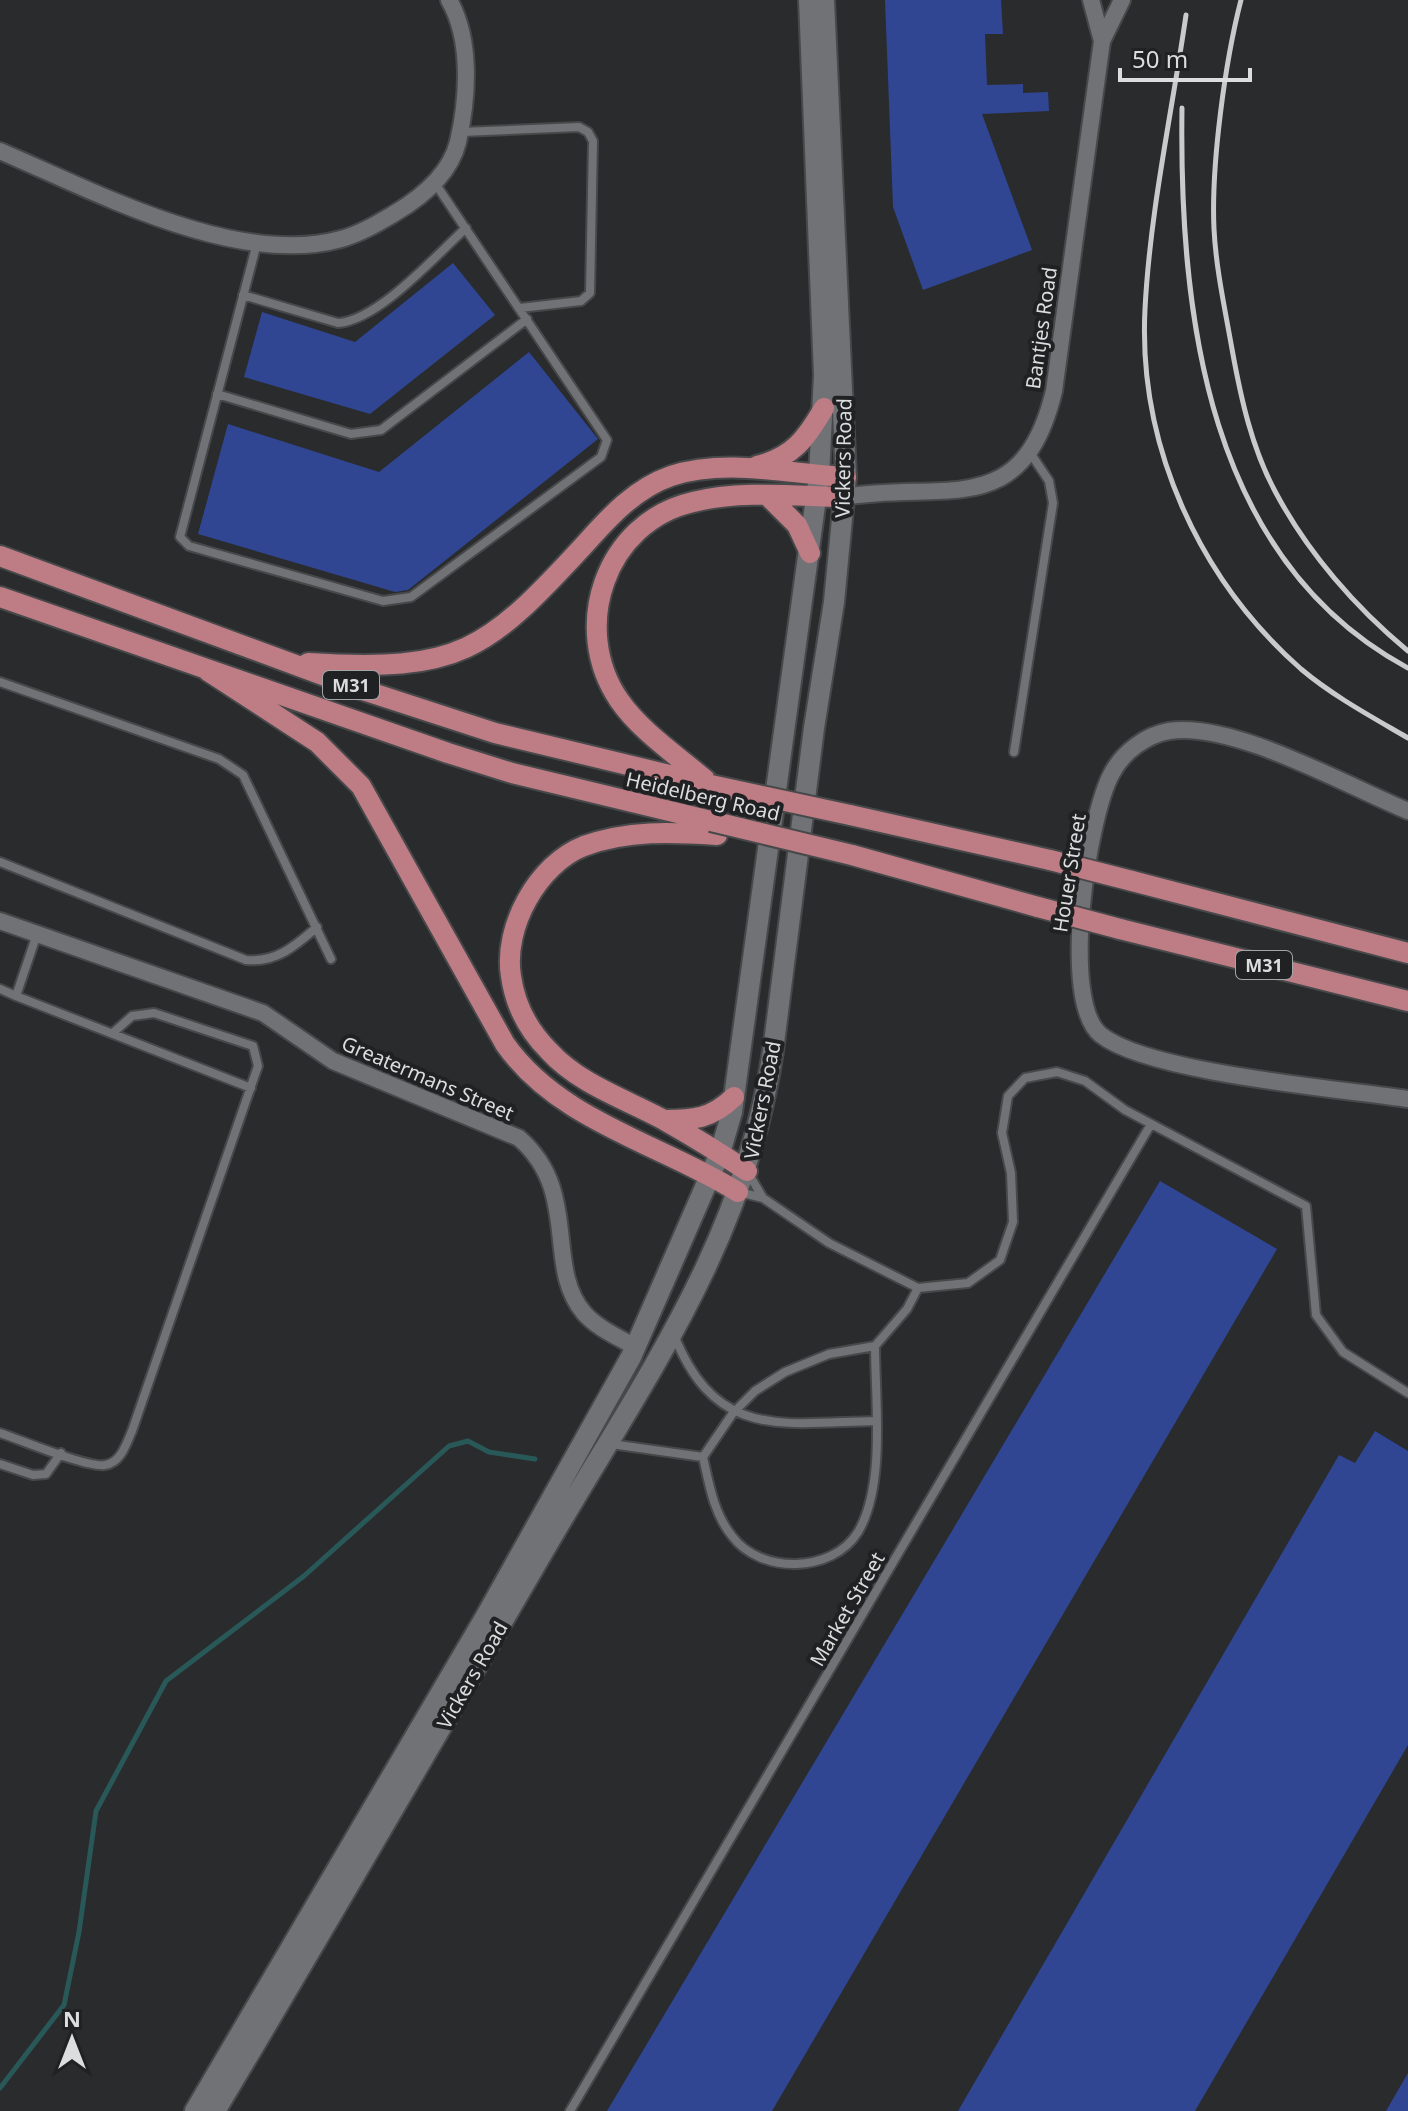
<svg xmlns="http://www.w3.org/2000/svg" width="1408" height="2111" font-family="'Noto Sans',sans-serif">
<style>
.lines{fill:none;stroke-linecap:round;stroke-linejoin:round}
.stream{stroke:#295859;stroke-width:5}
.building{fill:#304693}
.service-casing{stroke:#47484a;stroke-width:12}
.minor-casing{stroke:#47484a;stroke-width:20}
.secondary-casing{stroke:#47484a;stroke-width:24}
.primary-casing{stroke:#47484a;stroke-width:24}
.service{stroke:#717275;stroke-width:8}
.minor{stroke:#717275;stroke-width:16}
.secondary{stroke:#717275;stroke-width:20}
.primary{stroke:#be7c85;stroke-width:20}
.rail{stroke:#c9cacc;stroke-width:5}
.primary-bridge-casing{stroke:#47484a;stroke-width:24;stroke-linecap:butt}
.primary-bridge{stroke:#be7c85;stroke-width:20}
.labels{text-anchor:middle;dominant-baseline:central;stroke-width:8;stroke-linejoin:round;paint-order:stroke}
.shield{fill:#202123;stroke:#a4a5a7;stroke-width:2}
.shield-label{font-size:18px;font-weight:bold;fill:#dcdddf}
.street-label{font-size:20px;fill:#dcdddf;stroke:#202123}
</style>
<rect width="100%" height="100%" fill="#2a2b2d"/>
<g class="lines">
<path class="stream" d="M0,2088L64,2005L79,1932L96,1811L166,1681L304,1576L449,1446L468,1441L489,1452L535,1459"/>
</g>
<path class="building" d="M885,0H1001L1003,34H985L987,85L1023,84V93L1048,92L1049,111L982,114L1032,250L923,290L893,207Z
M453,263L495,315L370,414L244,377L262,312L355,342Z
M529,352L598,439L408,590L395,592L198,534L228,424L379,472Z
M1160,1181L1277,1249L772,2111H607Z
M1375,1431L1408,1451V1745L1195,2111H958L1339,1455L1355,1463Z
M1408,2073V2111H1386Z"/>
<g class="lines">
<g class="service-casing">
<path id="service" d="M461,132L579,127L588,132L593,141L590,293L581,301L520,308
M257,243L180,537L189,546L383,601L411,597L601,457L607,440L435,183
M243,295L338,323C379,320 435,256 466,228
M217,394L351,434L381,430L527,319
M0,682L219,759L243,775L331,959
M1014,752L1053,503L1049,481L1029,451
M0,862L246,960C276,963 295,946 317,927
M37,934L16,996L251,1088
M0,989L16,996
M747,1171L763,1198
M739,1192L763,1198L829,1243L918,1288L968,1283L1000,1260L1013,1222L1011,1173L1002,1133L1008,1096L1025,1078L1057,1072L1085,1081L1125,1110L1306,1206L1316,1315L1343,1352L1408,1393
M674,1335C716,1440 781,1423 875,1421
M0,1433C21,1440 87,1468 105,1465C121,1463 126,1444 132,1431L258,1066L253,1046L154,1013L132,1016L114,1032
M611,1444L703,1457L733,1413L755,1391L785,1372L829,1354L875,1346L907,1309L918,1288
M703,1457C709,1484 714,1514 732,1536C760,1574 832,1574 858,1532C886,1485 875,1399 875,1346
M0,1464L33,1475L46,1474L61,1453
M570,2111L1151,1124"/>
</g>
<g class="minor-casing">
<path id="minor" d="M1091,0L1102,41
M0,151C94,191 237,268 341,239C360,234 378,223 395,213C422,197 450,174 458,142C468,98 472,40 449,0
M844,497C944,480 1022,523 1054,391L1102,41L1122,0
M1408,811C1347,786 1233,721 1169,731C1146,735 1123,752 1112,773C1088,816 1059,1002 1101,1035C1149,1073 1341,1089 1408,1099
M0,921L263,1013L333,1061L519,1138C581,1192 544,1266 584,1313C597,1328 618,1337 635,1347"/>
</g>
<g class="secondary-casing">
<path id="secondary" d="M195,2111L486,1616L631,1357L720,1153L732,1112L819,476L824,375L809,0
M215,2111C326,1926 434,1739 543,1552C639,1386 744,1247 773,1051L814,728L834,602L846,477L824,0"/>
</g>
<g class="primary-casing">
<path id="primary" d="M757,466C793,457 806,439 824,408
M769,497L797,525L810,553
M0,556L366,691L495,733L711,785
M0,597L448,753L512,773L711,821
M308,663C460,672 485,653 586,543C610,516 636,488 671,476C726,458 789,474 846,477
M208,671L317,742L361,786L505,1044C559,1121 661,1144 738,1192
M708,782C679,757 641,732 619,700C570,628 605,522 693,502C740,490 796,496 844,497
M850,815L1050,860
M717,835C672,832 628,830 584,846C538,864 503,927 511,976C515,1005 529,1031 549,1051C579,1084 625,1099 664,1120C692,1136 720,1153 747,1171
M852,855L1038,907
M1132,881L1408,953
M1120,929L1408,1001
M664,1120C694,1120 711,1119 734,1097"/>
</g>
<use href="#service" class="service"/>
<use href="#minor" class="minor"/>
<use href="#secondary" class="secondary"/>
<use href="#primary" class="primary"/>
<path class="rail" d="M1241,0C1225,62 1211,165 1214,229C1216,269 1225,309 1232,349C1241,399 1252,449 1276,493C1308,553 1356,608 1408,651
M1186,15C1172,112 1150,211 1145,309C1138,446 1199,579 1301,669C1333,696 1372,717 1408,738
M1182,108C1179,314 1207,560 1408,668"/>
<g class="primary-bridge-casing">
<path id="primary-bridge" d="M711,785L850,815
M711,821L852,855
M1050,860L1132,881
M1038,907L1120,929"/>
</g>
<use href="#primary-bridge" class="primary-bridge"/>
</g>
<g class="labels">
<g class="shield">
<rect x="323" y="671" width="56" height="28" rx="6"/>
<rect x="1236" y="951" width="56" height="28" rx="6"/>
</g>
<g class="shield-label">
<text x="351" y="685">M31</text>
<text x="1264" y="965">M31</text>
</g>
<g class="street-label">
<text transform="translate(1041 328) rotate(-82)">Bantjes Road</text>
<text transform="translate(843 458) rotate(-89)">Vickers Road</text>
<text transform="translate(703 796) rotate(13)">Heidelberg Road</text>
<text transform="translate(1069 873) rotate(-81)">Houer Street</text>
<text transform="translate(428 1078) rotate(23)">Greatermans Street</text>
<text transform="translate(762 1100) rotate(-79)">Vickers Road</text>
<text transform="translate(847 1609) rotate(-60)">Market Street</text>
<text transform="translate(472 1675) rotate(-60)">Vickers Road</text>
</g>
</g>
<g transform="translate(72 2039)" stroke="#202123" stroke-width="6" paint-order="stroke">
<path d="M0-6L14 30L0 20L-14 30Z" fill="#dcdddf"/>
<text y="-12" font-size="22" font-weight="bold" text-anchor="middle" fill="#dcdddf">N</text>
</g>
<path d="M1120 68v12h130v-12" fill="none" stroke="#dcdddf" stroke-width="4"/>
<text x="1132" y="68" font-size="24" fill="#dcdddf" stroke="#202123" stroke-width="6" paint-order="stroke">50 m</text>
</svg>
